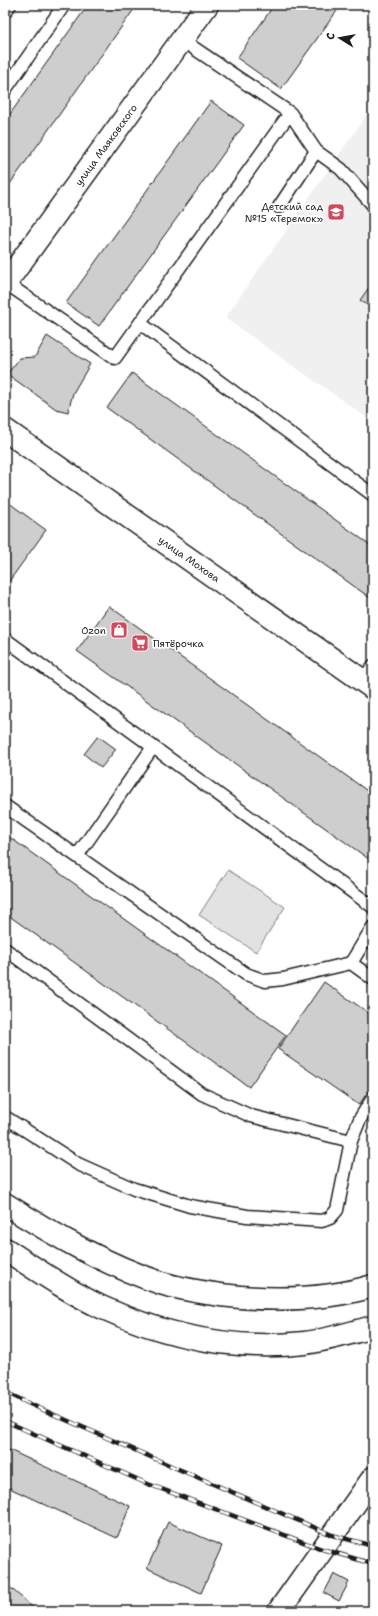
<svg xmlns="http://www.w3.org/2000/svg" width="378" height="1616" font-family="'Shantell Sans',sans-serif">
<style>
.built{fill:#f0f0f0}
.green{fill:#e2e2e2;stroke:#7f7f7f}
.building{fill:#cecece;stroke:#1c1c1c}
.lines{fill:none;stroke-linecap:round;stroke-linejoin:round}
.service-casing{stroke:#1c1c1c;stroke-width:15}
.minor-casing{stroke:#1c1c1c;stroke-width:25}
.secondary-casing{stroke:#1c1c1c;stroke-width:25}
.service{stroke:#fff;stroke-width:12}
.minor{stroke:#fff;stroke-width:22}
.secondary{stroke:#fff;stroke-width:22}
.rail-casing{stroke:#1c1c1c;stroke-width:4.5}
.rail{stroke:#fff;stroke-width:3;stroke-dasharray:9;stroke-linecap:butt}
.labels{text-anchor:middle;dominant-baseline:central;stroke-width:3.5;stroke-linejoin:round;paint-order:stroke}
.street-label{font-size:10px;fill:#1c1c1c;stroke:#fff}
.poi-label{font-size:10px;fill:#1c1c1c;stroke:#fff;text-anchor:end}
</style>
<rect width="100%" height="100%" fill="#fff"/>
<filter id="ink" filterUnits="userSpaceOnUse"><feTurbulence type="fractalNoise" baseFrequency=".025" numOctaves="2"/><feDisplacementMap in="SourceGraphic" scale="8" xChannelSelector="R" yChannelSelector="G"/><feConvolveMatrix kernelMatrix="1 2 1 2 8 2 1 2 1" color-interpolation-filters="sRGB"/></filter>
<g filter="url(#ink)">
<path class="built" d="M373,106V422L225,318Z"/>
<path class="green" d="M228,870L285,907L256,952L199,915Z"/>
<path class="building" d="M88,5H137L5,191V121Z
M274,5H341L281,89L237,58Z
M211,101L244,125L99,326L66,303Z
M373,282V309L360,300Z
M47,336L90,364L73,393L68,412L56,409L7,374L20,358L35,357Z
M132,373L373,547V600L107,408Z
M5,500L46,530L5,587Z
M109,606L373,795V862L77,651Z
M98,736L116,749L101,768L84,754Z
M5,834L286,1035L249,1087L5,913Z
M324,982L373,1016V1084L359,1105L278,1049Z
M5,1448L130,1506L117,1538L5,1486Z
M168,1522L222,1546L201,1593L147,1568Z
M334,1574L349,1582L339,1601L324,1593Z
M5,1583L37,1611H5Z"/>
<g class="lines">
<g class="service-casing">
<path id="service" d="M5,12L10,5
M5,90L64,5
M290,113L316,151L341,169L373,205
M279,207L316,151
M6,283L115,358L290,113L182,40
M140,323L373,495
M5,639L373,907
M363,680L373,666
M5,806L246,974L265,981L283,979L351,963L373,927
M77,856L153,747
M5,949L202,1094L251,1116L351,1141
M351,963L373,979
M5,1117L78,1164L134,1189L190,1206L247,1216L322,1221L330,1218L337,1210L351,1141L360,1119L373,1098"/>
</g>
<g class="minor-casing">
<path id="minor" d="M5,284L207,5
M5,430L373,688
M279,1611L373,1478"/>
</g>
<g class="secondary-casing">
<path id="secondary" d="M5,1204C54,1235 106,1265 161,1283C180,1289 201,1292 220,1295C272,1301 323,1301 373,1286
M5,1249C36,1269 67,1291 101,1307C165,1336 235,1351 305,1343C328,1340 350,1333 373,1327"/>
</g>
<use href="#service" class="service"/>
<use href="#minor" class="minor"/>
<use href="#secondary" class="secondary"/>
<g class="rail-casing">
<path id="rail" d="M5,1392L32,1405L169,1465L332,1535L373,1546
M5,1421L148,1484L322,1549L373,1564"/>
</g>
<use href="#rail" class="rail"/>
</g>
</g>
<defs>
<g id="school-square" transform="scale(0.9)"><rect x="-9" y="-9" width="18" height="18" rx="4" fill="#d1495b" stroke="#fff"/><path d="M0-5L7-2L0 1L-7-2ZM-4 1L0 2.5L4 1V4Q0 6-4 4Z" fill="#fff"/></g>
<g id="shop-square" transform="scale(0.9)"><rect x="-9" y="-9" width="18" height="18" rx="4" fill="#d1495b" stroke="#fff"/><path d="M-5-2.5h2.3a2.7 3.5 0 0 1 5.4 0H5L5.5 6h-11ZM-1.5-2.5h3a1.5 2.3 0 0 0-3 0Z" fill="#fff"/></g>
<g id="supermarket-square" transform="scale(0.9)"><rect x="-9" y="-9" width="18" height="18" rx="4" fill="#d1495b" stroke="#fff"/><path d="M-6-5.5h2.5l.6 2H6L4.5 2H-2.5L-4.4-4H-6ZM-1.5 3.2a1.3 1.3 0 1 0 .1 0ZM3 3.2a1.3 1.3 0 1 0 .1 0Z" fill="#fff"/></g>
</defs>
<g fill-rule="evenodd">
<use href="#school-square" x="336" y="212"/>
<use href="#shop-square" x="119" y="630"/>
<use href="#supermarket-square" x="140" y="643"/>
</g>
<g class="labels">
<g class="street-label">
<text transform="translate(106 145) rotate(-54)">улица Маяковского</text>
<text transform="translate(189 559) rotate(35)">улица Мохова</text>
</g>
<g class="poi-label">
<text x="323" y="206">Детский сад<tspan x="323" dy="12">№15 «Теремок»</tspan></text>
<text x="106" y="630">Ozon</text>
<text x="153" y="643" text-anchor="start">Пятёрочка</text>
</g>
</g>
<rect width="378" height="1616" fill="none" stroke="#fff" stroke-width="20"/>
<rect x="10" y="10" width="358" height="1596" fill="none" stroke="#1c1c1c" stroke-width="1.5" filter="url(#ink)"/>
<g transform="translate(340 38) rotate(281)" stroke="#ffffff" stroke-width="3" paint-order="stroke">
<path d="M0-3L7 15L0 10L-7 15Z" fill="#1c1c1c"/>
<text y="-6" font-size="11" font-weight="bold" text-anchor="middle" fill="#1c1c1c">С</text>
</g>
</svg>
